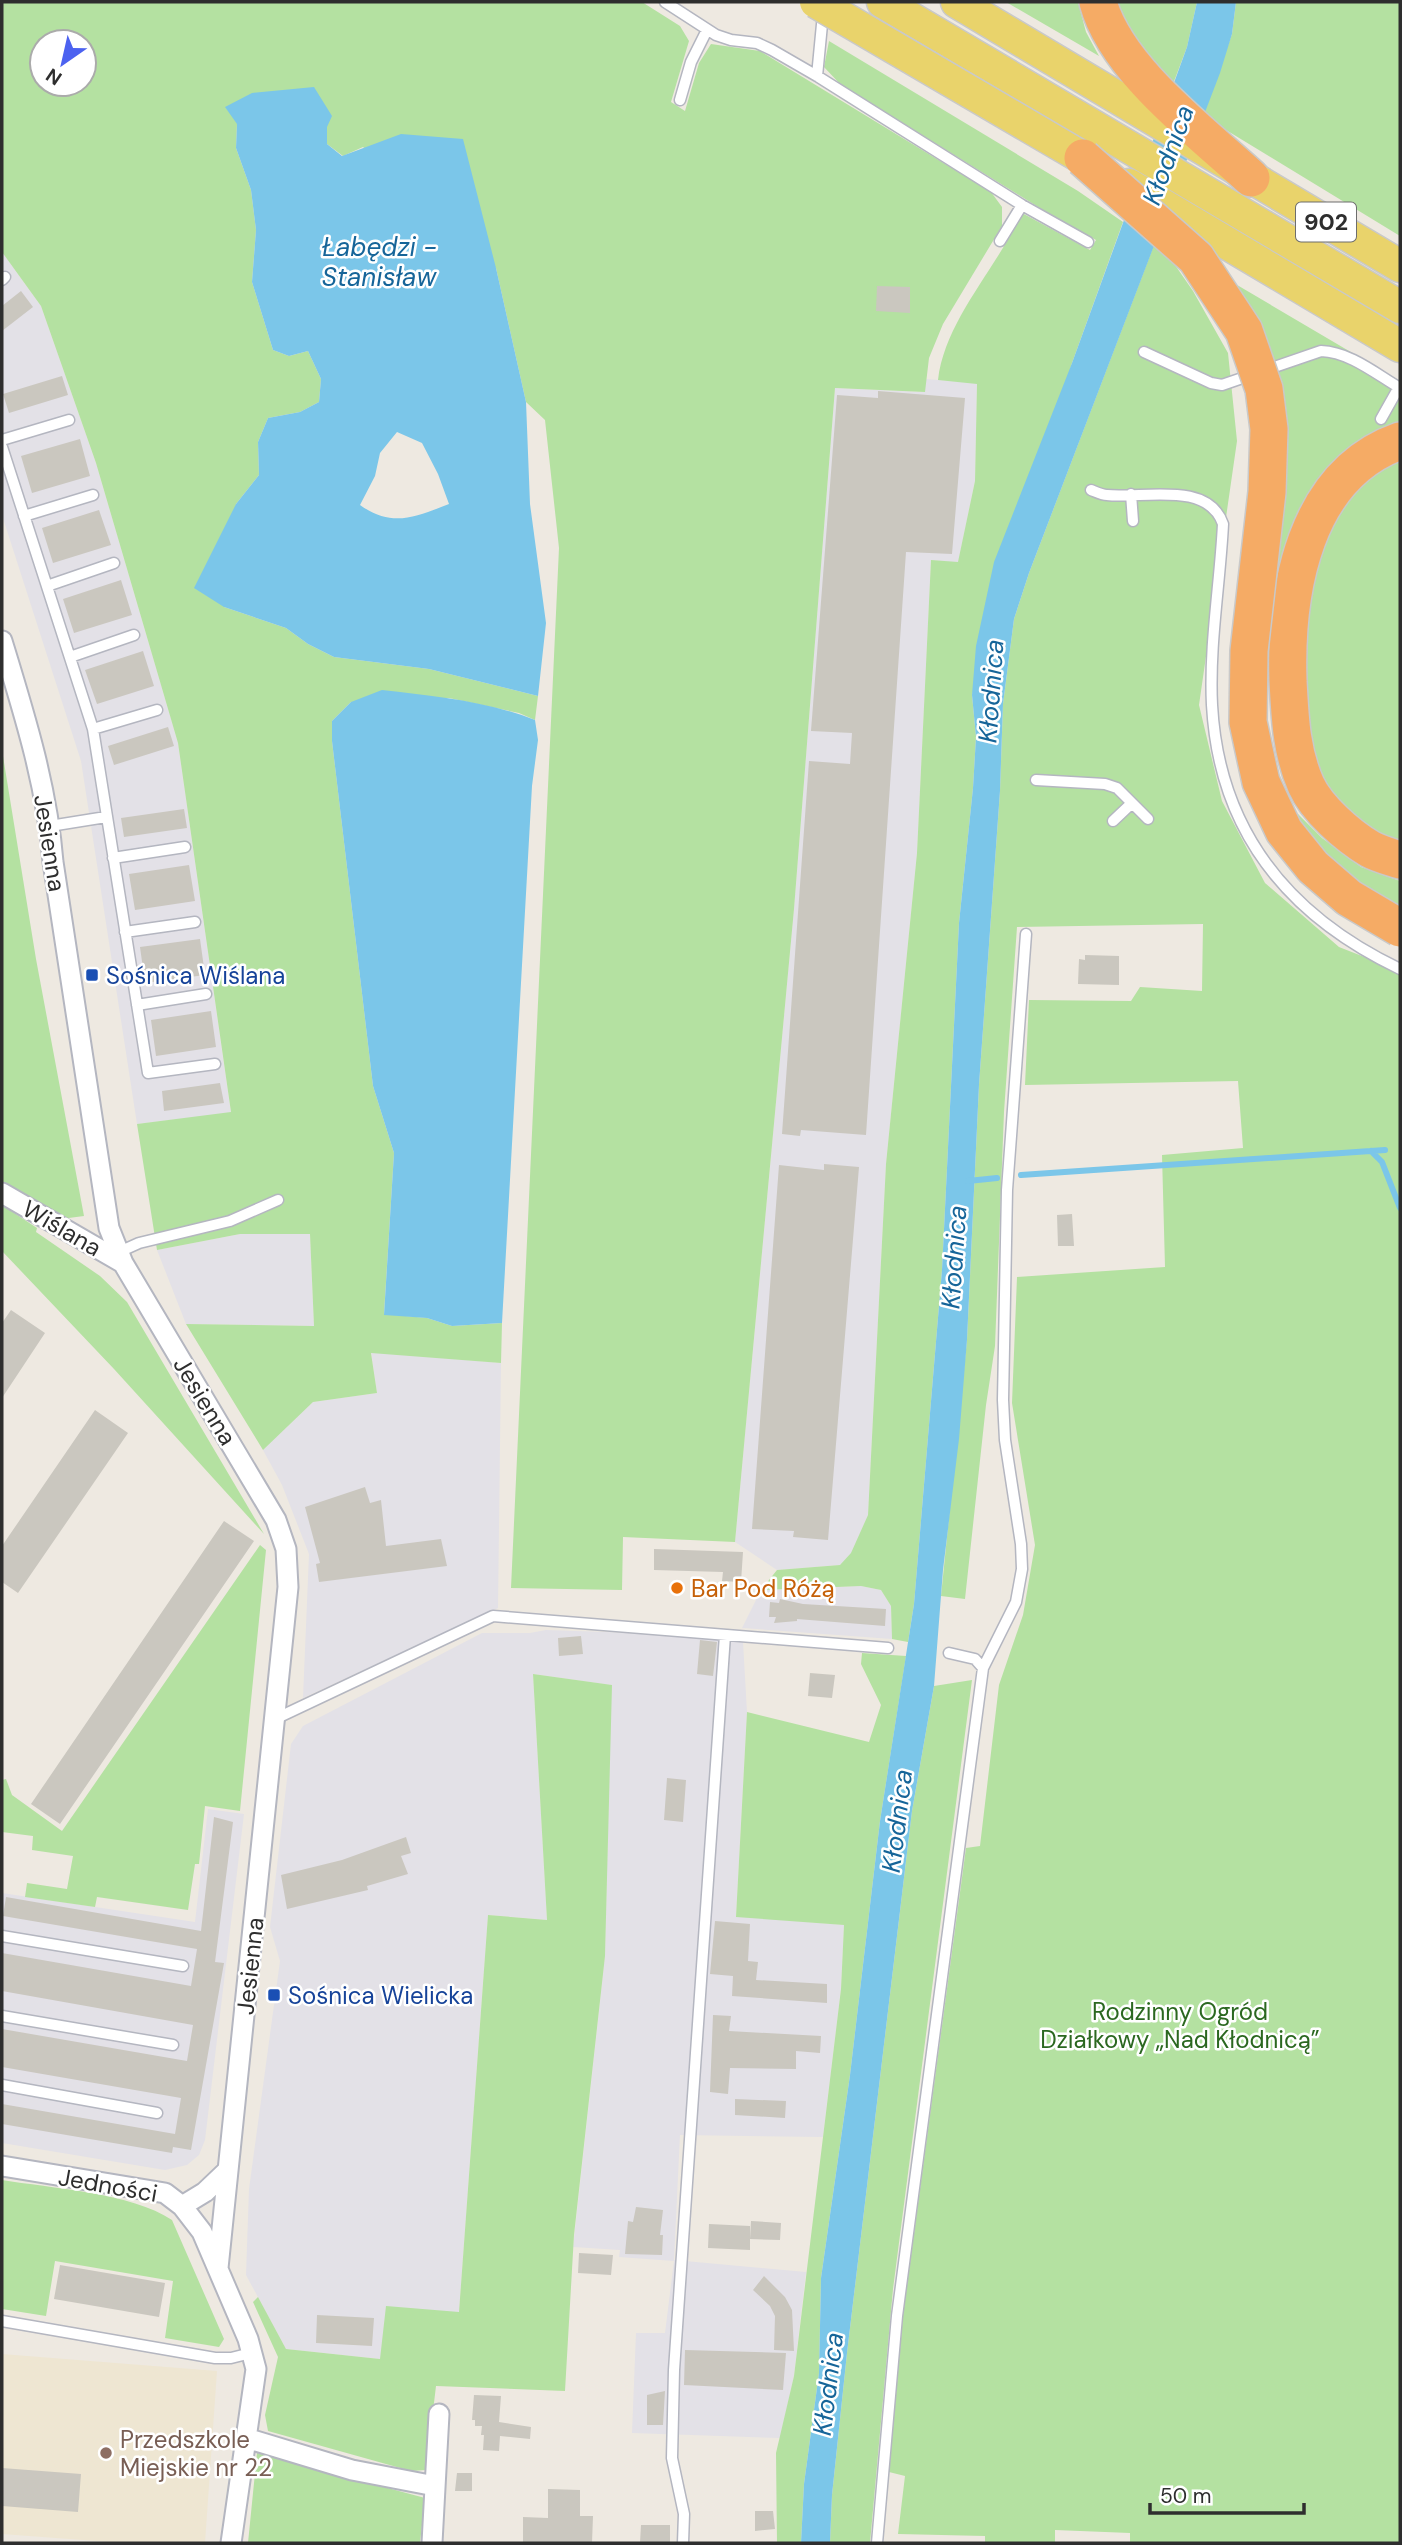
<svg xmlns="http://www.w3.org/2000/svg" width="1402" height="2545" font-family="'DM Sans',sans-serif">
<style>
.industrial{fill:#e3e1e7}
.education{fill:#eee6d2}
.green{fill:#b4e1a1;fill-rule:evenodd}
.water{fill:#7bc6e9;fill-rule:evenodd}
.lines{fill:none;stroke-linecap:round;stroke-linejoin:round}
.stream{stroke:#7bc6e9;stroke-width:6}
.building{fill:#cac7bf}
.service-casing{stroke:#b4b6c0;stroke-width:13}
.minor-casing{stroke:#b4b6c0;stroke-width:23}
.primary-casing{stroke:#c9c9c9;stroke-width:35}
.motorway-casing{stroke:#c9c9c9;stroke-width:40}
.service{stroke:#fff;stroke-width:10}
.minor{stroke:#fff;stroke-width:19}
.primary{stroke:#e9d36b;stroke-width:32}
.motorway{stroke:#f5ab65;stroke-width:37}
.primary-bridge-casing{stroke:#c9c9c9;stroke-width:35;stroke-linecap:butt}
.motorway-bridge-casing{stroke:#c9c9c9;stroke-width:40;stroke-linecap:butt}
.primary-bridge{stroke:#e9d36b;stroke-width:32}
.motorway-bridge{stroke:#f5ab65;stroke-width:37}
.transit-dot{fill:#1a4fb4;stroke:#fff;stroke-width:2.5}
.food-dot{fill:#e8710a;stroke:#fff;stroke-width:2.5}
.education-dot{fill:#8d6e63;stroke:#fff;stroke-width:2.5}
.labels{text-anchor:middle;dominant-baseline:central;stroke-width:5;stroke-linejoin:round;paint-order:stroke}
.shield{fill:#fff;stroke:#6d6d6d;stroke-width:2}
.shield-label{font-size:23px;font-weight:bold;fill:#2e2e2e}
.street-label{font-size:24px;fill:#2e2e2e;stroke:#fff}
.transit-label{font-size:24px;fill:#164399;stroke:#fff;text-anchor:start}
.food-label{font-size:24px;fill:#c56008;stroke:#fff;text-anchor:start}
.park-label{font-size:24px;fill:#2b6820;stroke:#fff}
.education-label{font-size:24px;fill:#785e54;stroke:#fff;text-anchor:start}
.water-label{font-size:26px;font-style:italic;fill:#166599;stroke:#fff}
</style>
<rect width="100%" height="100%" fill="#eee9e1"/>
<path class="industrial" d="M2,252L41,306L96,463L178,743L231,1113L137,1124L81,761L2,515Z
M926,379L977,383L975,481L958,563L931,560L917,853L886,1164L868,1515L851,1554L840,1565L777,1570L735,1542L794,909L835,388L924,392Z
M310,1233L314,1326L186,1324L157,1250L240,1234Z
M371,1352L501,1363L498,1608L303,1698L309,1554L282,1485L263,1450L313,1402L377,1393Z
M861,1586L881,1590L891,1606L892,1639L742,1628L761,1590Z
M546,1630L667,1634L743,1642L747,1712L736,1916L844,1925L841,1989L823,2137L680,2135L674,2260L806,2272L794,2376L780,2438L632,2433L636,2333H665L674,2261L619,2257L620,2250L573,2247L605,1956L611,1685L533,1674L547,1920L488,1915L459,2312L380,2359L286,2349L246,2275L249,2189L280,1961L270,1927L291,1744L303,1726L482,1633H530Z
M208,1809L244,1814L205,2140L199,2155L187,2165L165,2170L2,2143V1893L195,1922Z"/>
<path class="education" d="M2,2354L217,2371L205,2543H123L2,2534Z"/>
<path class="green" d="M2,2H642L680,26L689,41L671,102L685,111L699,63L711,44L760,51L991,192L1002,207V226L943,324L929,358L925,392L835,388L794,909L735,1542L623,1537L622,1590L511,1588L559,548L545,420L526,402L496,268L363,147L343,156L327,144V127L237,124L236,148L251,190L256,230L252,282L273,350L289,356L308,351L321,379L319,402L300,412L268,418L258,442L259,475L236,504L224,607L286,628L308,644L334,657L429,669L538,696L535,720L519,713L449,698L351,702L332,721V741L373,1086L394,1153L384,1314L427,1318L452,1326L502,1323L501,1363L371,1353L377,1393L313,1402L263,1450L186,1324L314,1326L310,1234H240L157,1250L137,1124L231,1112L178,743L96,463L41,306L2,252ZM42,42H84V84H42Z
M1006,2H1078L1086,32L1099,56Z
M1109,2H1197L1187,47L1170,92Z
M1236,2H1400V236L1203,116L1232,34Z
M829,41L1078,191L1123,222L1072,363L972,695L976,737L973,788L959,923L942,1270L914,1604L908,1642L892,1639L891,1606L881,1590L861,1586L761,1590L777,1570L840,1565L851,1553L868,1515L886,1164L917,853L931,560L958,562L975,481L977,384L938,380C945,320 997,268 1022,213L1090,250L1096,240L1043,210L841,85L824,67Z
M1154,245L1175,265L1193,291L1228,353L1237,441L1199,705L1222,801L1265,883L1339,947L1400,971V2543H1130V2533L1055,2530V2543H985V2536L898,2534L905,2476L889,2472L903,2315L966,1848L980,1846L999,1685L1023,1615L1035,1545L1012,1403L1017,1277L1165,1267L1162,1155L1243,1148L1238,1081L1025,1085L1029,1000L1131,1001L1140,987L1202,991L1203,924L1017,927L1004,1112L995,1346L986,1405L965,1599L941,1596L967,1340L979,1085L1000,791L1003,704L1014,619L1029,573Z
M1232,282L1400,381V428C1382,439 1349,453 1334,467C1296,503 1284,542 1274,592L1281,427Z
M1400,460V850L1331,804L1297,701L1314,555L1350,492L1373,474Z
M2,750L36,959L84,1216L61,1219L2,1181Z
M1298,814L1322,838L1361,867L1400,881V915L1357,887L1293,820Z
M2,1205L37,1228L36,1232L100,1276L127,1302L264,1534L114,1369L2,1251Z
M260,1545L266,1550L240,1811L205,1806L199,1864H195L188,1910L97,1897L95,1907L25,1897L27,1883L67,1889L73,1856L32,1850L33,1836L2,1832V1780L6,1779L12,1795L62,1831Z
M862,1653L906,1656L880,1821L850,2075L821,2278L819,2373L804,2484L801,2543H777L776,2453L794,2376L841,1989L844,1925L736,1917L747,1712L869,1742L881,1705L861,1664Z
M533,1674L612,1685L605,1956L574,2235L565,2391L436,2386L426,2470L411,2471L268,2431L265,2415L278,2357L253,2302L258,2297L286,2349L380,2359L386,2306L459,2312L488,1915L547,1920Z
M972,1680L893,2289L870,2543H830L832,2495L847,2353L912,1811L934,1686Z
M2,2180C50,2188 132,2193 172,2220L224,2339L219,2347L165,2338L173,2281L55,2261L46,2316L2,2309Z
M257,2453L425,2498L420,2543H248Z"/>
<path class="water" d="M1197,2H1236L1232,34L1220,73L1029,573L1014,619L1003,704L1000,791L979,1085L967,1340L959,1439L943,1570L934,1686L912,1811L847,2353L832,2495L830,2543H801L804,2484L819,2373L821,2278L850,2075L880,1821L914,1604L942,1270L959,923L973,788L976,737L972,695L976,646L994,562L1072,363L1187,47Z
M314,87L332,116L327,127V144L342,156L401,134L463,139L496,268L526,402L530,504L546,623L538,696L429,669L334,657L308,644L286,628L224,607L194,588L236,504L259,475L258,442L268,418L300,412L319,402L321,379L308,351L289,356L273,350L252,282L256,230L251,190L236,148L237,124L225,107L252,93ZM397,432L422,443L438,474L449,504C416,517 392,528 360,505L375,476L380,453Z
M382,690C433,696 487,701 535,720L538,740L532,786L502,1323L452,1326L427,1318L384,1315L394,1153L373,1086L332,741V721L351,702Z"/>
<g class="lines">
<path class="stream" d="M1371,1151L1382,1162L1400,1208
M1021,1175L1385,1150
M968,1181L997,1178"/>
</g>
<path class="building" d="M877,286L910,287V313L876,311Z
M21,291L33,307L2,331V306Z
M62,376L68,395L9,413L3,394Z
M878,391L965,398L952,554L906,552L866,1135L801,1130L800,1136L782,1134L809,761L850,764L852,733L811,731L837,395L878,398Z
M80,439L90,476L32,493L21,456Z
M99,510L111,545L53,563L42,528Z
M121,580L132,615L74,633L63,599Z
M143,651L154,686L97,704L85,670Z
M168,727L174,746L114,765L108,746Z
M184,809L187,828L124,837L121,818Z
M189,865L195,901L135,910L129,874Z
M200,939L205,975L145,983L140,947Z
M1085,955L1119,956V985L1078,984L1079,959L1085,960Z
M211,1011L216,1047L156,1056L151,1020Z
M220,1083L224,1103L164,1111L162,1091Z
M824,1164L859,1167L828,1540L793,1537L794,1531L752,1529L779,1165L824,1170Z
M1072,1214L1074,1246H1058L1057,1215Z
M11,1310L45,1333L2,1398V1323Z
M95,1410L128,1433L18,1593L2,1582V1546Z
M365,1487L370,1503L381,1500L386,1546L441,1539L447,1566L319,1582L316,1564L320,1563L305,1507Z
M224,1521L254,1541L60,1824L31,1804Z
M654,1549L743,1552L741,1582L722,1581L723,1572L654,1570Z
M780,1599L803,1604L886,1609L885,1626L797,1619V1621L774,1623L776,1617H769L770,1602L779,1603Z
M581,1636L583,1654L559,1656L558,1638Z
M700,1640L717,1642L713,1676L697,1674Z
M810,1673L835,1675L832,1698L808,1696Z
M667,1778L686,1780L683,1822L664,1820Z
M214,1817L233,1822L215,1962L224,1963L191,2150L173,2147L172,2153L2,2124V2104L175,2134L181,2098L2,2067V2029L187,2061L193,2025L2,1991V1953L191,1986L197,1949L3,1916L6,1897L201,1931Z
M406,1837L411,1853L401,1856L408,1874L367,1886L368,1890L287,1909L281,1875L342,1860Z
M715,1921L750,1924L748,1961L758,1962L756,1980L827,1984V2003L732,1996L733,1976L710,1974Z
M713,2015L731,2016L729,2031L821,2036L820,2053L796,2051V2069L730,2068L728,2094L710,2092Z
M735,2099L786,2101L785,2118L735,2115Z
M636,2207L663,2210L660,2235H663L662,2255L625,2254L628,2221L633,2222Z
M751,2221L781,2223L780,2240L750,2239Z
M709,2224L750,2226V2250L708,2248Z
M579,2253L613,2255L611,2275L578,2273Z
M60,2265L165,2283L159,2317L54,2299Z
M764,2276L785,2297L792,2310L794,2351L774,2350L775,2316L770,2306L753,2290Z
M317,2315L374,2318L372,2346L316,2343Z
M685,2350L786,2353L783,2390L684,2385Z
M665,2391L663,2425H647V2395Z
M474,2395L501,2396L499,2422L531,2427L530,2439L500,2436L499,2451L483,2450L484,2435H481L482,2426H475V2420H472Z
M2,2468L81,2474L78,2512L2,2506Z
M457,2473H472V2491H455Z
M548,2489L580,2490V2516H593L592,2543H523V2517L548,2518Z
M755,2511H773L775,2529L755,2531Z
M641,2525H670V2543H640Z"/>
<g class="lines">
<g class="service-casing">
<path id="service" d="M665,2L716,35L731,40L757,43L772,50L817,76L1022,205L1088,242
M817,76L823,14
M680,100L691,62L707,30
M1000,241L1022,205
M2,280L5,277
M1144,352L1211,383L1222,385L1321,351C1350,352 1376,374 1400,388
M1381,419L1399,387
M2,440L69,420
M2,447L93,729L148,1073L215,1064
M1091,490C1096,492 1102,495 1107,495C1141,499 1208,480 1223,524C1220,584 1209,645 1212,705C1219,832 1289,916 1400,969
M1131,494L1133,521
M24,516L93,495
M47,586L114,563
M70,657L134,635
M93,729L157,710
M1036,780L1105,784L1117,788L1148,819
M1113,821L1132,803
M50,826L106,817
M113,858L185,847
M125,932L195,922
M137,1005L206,994
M119,1252L139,1243L230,1221L278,1200
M949,1653L975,1659L983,1668
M275,1719L493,1616L888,1648
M2,1936L183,1966
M2,2016L173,2045
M2,2085L157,2113
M2,2321L215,2358H231L251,2353
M683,2543L684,2514L672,2458L674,2370L725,1635
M877,2543L897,2316L983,1668L1016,1602L1022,1569L1021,1544L1005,1440L1003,1400L1007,1190L1026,934"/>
</g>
<g class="minor-casing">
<path id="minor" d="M2,641C24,713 47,786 53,862L109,1228L123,1263L276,1520L286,1549L288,1587L218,2268
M2,1193L123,1263
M2,2166L165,2193L182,2206L202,2232L248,2339L256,2369L231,2543
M182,2206L205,2192L226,2172
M246,2438L352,2470L435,2486
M432,2543L439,2414"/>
</g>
<g class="primary-casing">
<path id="primary" d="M883,2L1400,307
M957,2L1400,266
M1129,185L1400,346"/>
</g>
<g class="motorway-casing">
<path id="motorway" d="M1098,2C1116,69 1201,132 1251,178
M1400,441C1304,475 1285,591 1288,681C1290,717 1291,751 1306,785C1317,809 1348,836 1370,849C1379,854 1391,857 1400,860"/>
</g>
<use href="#service" class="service"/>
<use href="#minor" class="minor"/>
<use href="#primary" class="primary"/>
<use href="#motorway" class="motorway"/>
<g class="primary-bridge-casing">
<path id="primary-bridge" d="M816,2L1083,158"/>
</g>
<g class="motorway-bridge-casing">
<path id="motorway-bridge" d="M1083,158L1196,258L1244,331L1264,389L1269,429L1267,492L1249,651L1248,722L1261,782L1284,831L1313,867L1349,898L1400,928"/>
</g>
<use href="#primary-bridge" class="primary-bridge"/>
<use href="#motorway-bridge" class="motorway-bridge"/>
</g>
<g class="transit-dot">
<rect x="85" y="968" width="14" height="14" rx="3.5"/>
<rect x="267" y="1988" width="14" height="14" rx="3.5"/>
</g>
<circle class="food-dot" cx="677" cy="1588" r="7"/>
<circle class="education-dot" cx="106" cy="2453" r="7"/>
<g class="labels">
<rect class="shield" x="1296" y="202.5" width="60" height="39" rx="5"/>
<g class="shield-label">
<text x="1326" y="222">902</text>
</g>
<g class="street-label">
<text transform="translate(50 843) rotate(81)">Jesienna</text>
<text transform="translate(62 1228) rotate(30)">Wiślana</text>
<text transform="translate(205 1401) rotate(59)">Jesienna</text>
<text transform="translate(250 1966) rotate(-84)">Jesienna</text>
<text transform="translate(108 2185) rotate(10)">Jedności</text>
</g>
<g class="transit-label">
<text x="106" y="975">Sośnica Wiślana</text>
<text x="288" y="1995">Sośnica Wielicka</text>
</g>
<g class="food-label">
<text x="691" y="1588">Bar Pod Różą</text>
</g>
<g class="park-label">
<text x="1180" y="2011">Rodzinny Ogród<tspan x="1180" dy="28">Działkowy „Nad Kłodnicą”</tspan></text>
</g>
<g class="education-label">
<text x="120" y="2439">Przedszkole<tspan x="120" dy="28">Miejskie nr 22</tspan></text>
</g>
<g class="water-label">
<text transform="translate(1168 155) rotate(-70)">Kłodnica</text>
<text x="379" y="247">Łabędzi -<tspan x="379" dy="30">Stanisław</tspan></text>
<text transform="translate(991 691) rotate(-86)">Kłodnica</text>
<text transform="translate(954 1257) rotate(-86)">Kłodnica</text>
<text transform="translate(897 1821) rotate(-83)">Kłodnica</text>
<text transform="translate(828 2384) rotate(-83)">Kłodnica</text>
</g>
</g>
<rect width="1402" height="2545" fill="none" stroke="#2e2e2e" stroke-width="7"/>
<g transform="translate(63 63) rotate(214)"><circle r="33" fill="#ffffff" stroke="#ababab" stroke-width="2"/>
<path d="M0-5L12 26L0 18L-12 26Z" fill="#4c62f0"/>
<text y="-10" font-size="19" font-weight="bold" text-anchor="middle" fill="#2e2e2e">N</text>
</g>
<path d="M1150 2503v10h154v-10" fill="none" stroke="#2e2e2e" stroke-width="3.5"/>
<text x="1160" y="2503" font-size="21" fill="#2e2e2e" stroke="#ffffff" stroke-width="5" paint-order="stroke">50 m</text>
</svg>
